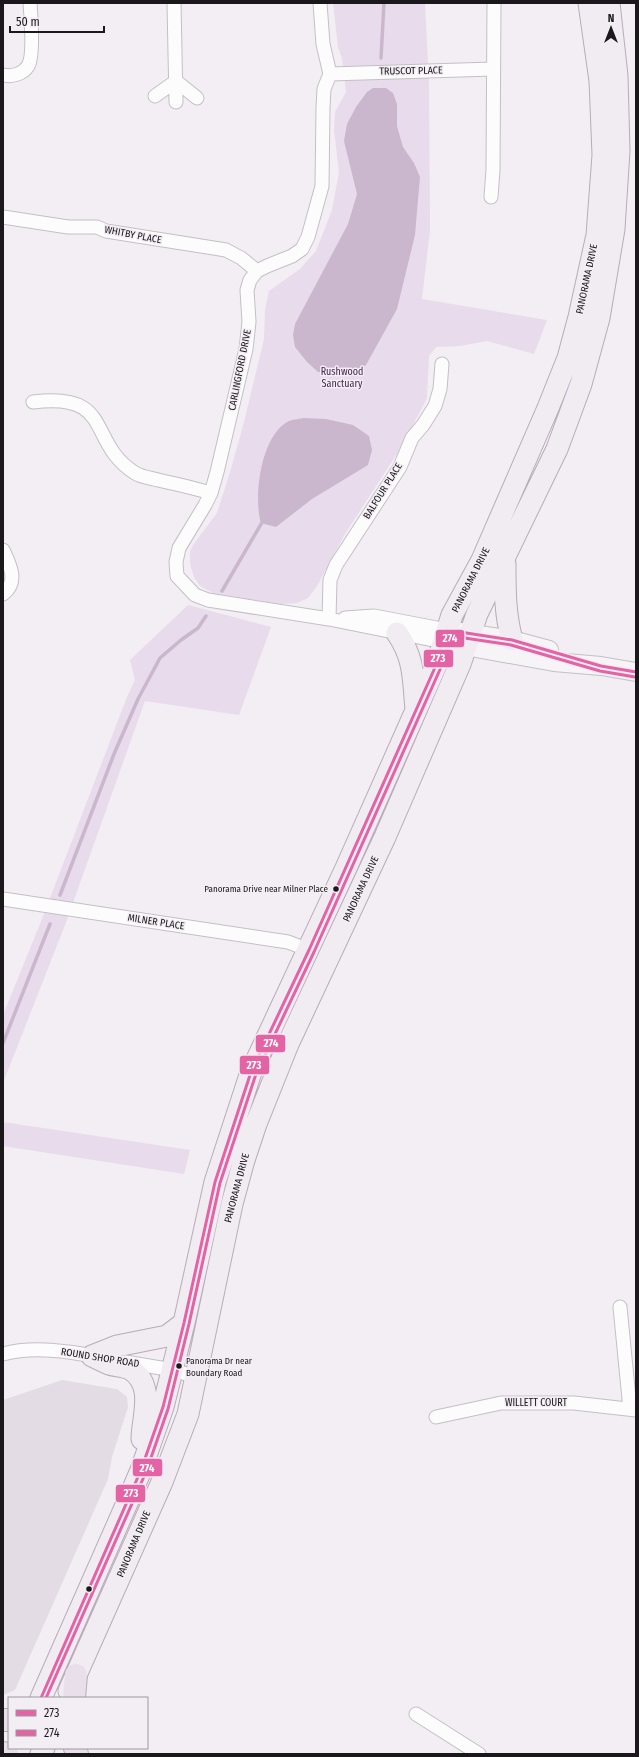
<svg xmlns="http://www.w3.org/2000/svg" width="639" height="1757" font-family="'Fira Sans Condensed',sans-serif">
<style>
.built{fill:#e3dce4}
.green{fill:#e8dbeb}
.water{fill:#cab7cd}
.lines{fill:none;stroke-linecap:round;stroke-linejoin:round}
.stream{stroke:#cab7cd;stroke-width:3.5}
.street-casing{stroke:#c3c0c4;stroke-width:15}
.secondary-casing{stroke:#c3c0c4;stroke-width:20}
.primary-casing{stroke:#b8abba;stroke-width:23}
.highway-casing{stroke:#b8abba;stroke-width:24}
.street{stroke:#fdfcfd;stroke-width:13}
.secondary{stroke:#f7f4f7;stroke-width:18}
.primary{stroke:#f1ebf2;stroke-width:21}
.highway{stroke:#e9dfea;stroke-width:22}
.bus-1-casing{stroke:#f3edf4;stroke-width:6}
.bus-2-casing{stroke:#f3edf4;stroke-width:6}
.bus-1{stroke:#e463a4;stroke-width:3}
.bus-2{stroke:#e463a4;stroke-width:3}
.bus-dot{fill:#1a181a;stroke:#f3edf4;stroke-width:1.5}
.labels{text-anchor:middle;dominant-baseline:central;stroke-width:3;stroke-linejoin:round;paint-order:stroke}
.bus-label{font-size:9px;fill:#1a181a;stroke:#f3edf4;text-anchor:end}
.street-label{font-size:10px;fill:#1a181a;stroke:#f3edf4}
.park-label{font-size:10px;fill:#48264f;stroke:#f3edf4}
.line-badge{stroke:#f3edf4;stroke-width:1.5}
.badge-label{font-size:11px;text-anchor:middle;font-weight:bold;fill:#fff}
</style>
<rect width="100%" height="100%" fill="#f2eef3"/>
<path class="built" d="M62,1380L117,1389L127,1397L128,1407L112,1457L108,1479L15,1690L3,1695V1400Z"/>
<path class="green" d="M333,3H425L429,84L430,230L422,299L547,320L534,354L487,341L460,346L436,347L429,356L427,398L404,443L345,534L317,586L308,598L297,603L279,604L213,593L200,586L194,577L190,564V552L193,545L217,513L231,469L244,422L264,339L265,310L269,291L300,269L316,251L332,210L339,172L334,130L335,112L346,92L342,58L338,47Z
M188,605L271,627L239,715L145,701L65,925L3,1083V1015L42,919L127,697L135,680L130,660Z
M3,1122L190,1150L184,1174L3,1146Z"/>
<path class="water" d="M373,88H386L393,93L397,104V126L403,147L414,163L420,177L415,235L397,309L366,365L355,373L318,372L307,362L295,347L293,335L295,324L348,224L357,194L344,141L347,124L356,107L367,92Z
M304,418L326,419L353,425L369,436L372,450L368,465L312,499L276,527L261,523C253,497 261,434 289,421C294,419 300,419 304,418Z"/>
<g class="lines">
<path class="stream" d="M381,58L384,3
M222,591L264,519
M60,895L114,754L138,699L160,658L181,640L198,628L206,616
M3,1043L50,924"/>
<g class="street-casing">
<path id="street" d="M174,3L176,102
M320,3L323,44L330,74L324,89L323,108L322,186L308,237L302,249L292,256L267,266L257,271L250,280L247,290L249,322L246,349L217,472L211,493L205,505L179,548L176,562L177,576L195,595L208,600L329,619L443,642
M330,74L493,69
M3,75C12,77 23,74 28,66C34,57 31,16 30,3
M155,96L176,81L197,98
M491,197L493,170L494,3
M3,217L68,227H97L106,231L226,250L241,258L257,271
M33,402C115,392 86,442 135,473C141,477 151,478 158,480C176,484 194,488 211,493
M3,550C10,565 19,582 3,594
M345,618L374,616L447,630
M329,619L330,580L336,565L400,467L412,438L423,425L435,406L440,389L442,364
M3,899L288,942L309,950
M620,1307L630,1409
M3,1354C33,1346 68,1351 98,1357
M125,1362L173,1370L196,1377
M436,1417L501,1403H574L636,1410
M416,1714L479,1754"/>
</g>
<g class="secondary-casing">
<path id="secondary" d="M447,630L512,640L549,650
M443,642L554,662L601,666L636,672"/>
</g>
<g class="primary-casing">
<path id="primary" d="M505,564C505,591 505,614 512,640
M397,633C415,659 413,680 416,709
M92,1356C97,1358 103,1362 109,1364C115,1366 124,1366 130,1369C156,1385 142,1417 142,1439
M92,1356L117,1346L167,1336L184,1323
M69,1691L162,1482L188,1414L232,1204L244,1160L256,1124L288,1044L385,837L460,664L477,614L557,449L581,384L599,318L614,229L619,151L617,76L609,3
M41,1698L127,1503L141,1470L163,1407L184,1323L215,1182L251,1072L346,868L437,663L452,615L482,560L548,408L568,358L579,317L597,235L603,155L600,81L589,3
M17,1754L20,1748
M41,1754L44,1748"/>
</g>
<g class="highway-casing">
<path id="highway" d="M74,1698L76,1675
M3,1720H9
M75,1748L77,1754
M3,1753L7,1754"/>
</g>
<use href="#street" class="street"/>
<use href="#secondary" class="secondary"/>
<use href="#primary" class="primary"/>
<use href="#highway" class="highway"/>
<g class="bus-1-casing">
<path id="bus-1" d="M41,1698L141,1470L163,1407L184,1323L215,1182L251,1072L309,950L437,663L447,630L512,640L601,666L636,672"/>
</g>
<g class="bus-2-casing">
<path id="bus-2" d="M46,1698L146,1472L168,1409L189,1324L220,1183L256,1074L314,952L442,665L451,636L511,645L600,671L635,677"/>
</g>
<use href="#bus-1" class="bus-1"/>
<use href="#bus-2" class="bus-2"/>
</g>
<g class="bus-dot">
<circle cx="336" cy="889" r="3.5"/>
<circle cx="179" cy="1366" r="3.5"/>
<circle cx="89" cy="1589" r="3.5"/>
</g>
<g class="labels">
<g class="bus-label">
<text x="328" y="889">Panorama Drive near Milner Place</text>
<text x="186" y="1361" text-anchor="start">Panorama Dr near<tspan x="186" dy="12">Boundary Road</tspan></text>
</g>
<g class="street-label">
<text transform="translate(411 71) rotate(-1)">TRUSCOT PLACE</text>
<text transform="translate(133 235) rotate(11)">WHITBY PLACE</text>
<text transform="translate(587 279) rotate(-78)">PANORAMA DRIVE</text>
<text transform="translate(240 370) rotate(-79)">CARLINGFORD DRIVE</text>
<text transform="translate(383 491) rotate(-58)">BALFOUR PLACE</text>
<text transform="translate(471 580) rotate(-63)">PANORAMA DRIVE</text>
<text transform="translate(361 889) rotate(-65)">PANORAMA DRIVE</text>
<text transform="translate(156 922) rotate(9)">MILNER PLACE</text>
<text transform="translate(237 1188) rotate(-75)">PANORAMA DRIVE</text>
<text transform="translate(100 1358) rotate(9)">ROUND SHOP ROAD</text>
<text x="536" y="1403">WILLETT COURT</text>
<text transform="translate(134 1544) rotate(-67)">PANORAMA DRIVE</text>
</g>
<g class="park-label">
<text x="342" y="372">Rushwood<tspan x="342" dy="12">Sanctuary</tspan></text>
</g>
</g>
<g class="line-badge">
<rect x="435" y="629" width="30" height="19" rx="4" fill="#e463a4"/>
<rect x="423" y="649" width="31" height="19" rx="4" fill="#e463a4"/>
<rect x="255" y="1034" width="31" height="19" rx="4" fill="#e463a4"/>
<rect x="239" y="1055" width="31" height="20" rx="4" fill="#e463a4"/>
<rect x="132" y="1458" width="31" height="19" rx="4" fill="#e463a4"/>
<rect x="115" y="1484" width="31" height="19" rx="4" fill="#e463a4"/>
</g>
<g class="badge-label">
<text x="450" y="642">274</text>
<text x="438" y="662">273</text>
<text x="271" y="1047">274</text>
<text x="254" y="1069">273</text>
<text x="147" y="1472">274</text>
<text x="131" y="1497">273</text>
</g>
<rect width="639" height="1757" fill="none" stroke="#1a181a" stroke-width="8"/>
<rect x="8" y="1697" width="140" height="52" fill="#f3edf4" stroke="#9c989d"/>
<rect x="16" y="1710" width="20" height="6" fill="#e463a4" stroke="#9c989d"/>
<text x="44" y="1717" font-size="12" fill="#1a181a">273</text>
<rect x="16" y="1730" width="20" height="6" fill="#e463a4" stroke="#9c989d"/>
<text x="44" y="1737" font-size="12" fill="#1a181a">274</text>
<g transform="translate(611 28)" stroke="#f3edf4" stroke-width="3" paint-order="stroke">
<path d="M0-3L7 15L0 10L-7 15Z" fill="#1a181a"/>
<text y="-6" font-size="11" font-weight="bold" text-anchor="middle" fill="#1a181a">N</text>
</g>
<path d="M10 26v6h94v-6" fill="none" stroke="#1a181a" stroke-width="2"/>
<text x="16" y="26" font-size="12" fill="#1a181a" stroke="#f3edf4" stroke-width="3" paint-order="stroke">50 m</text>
</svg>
